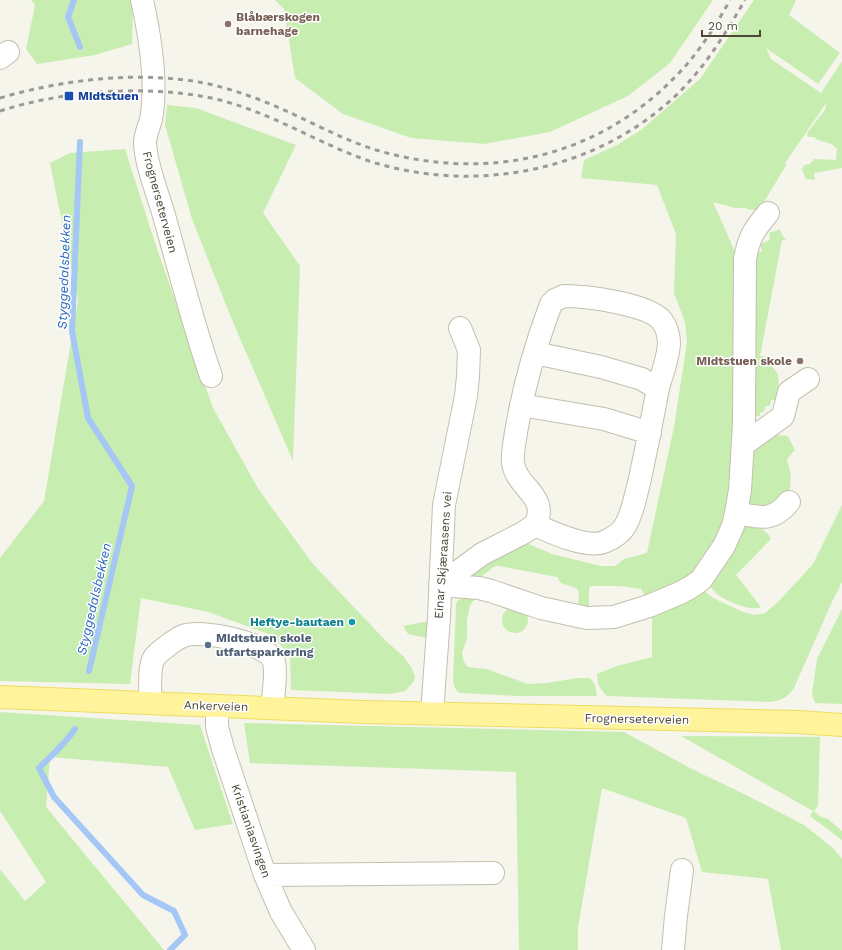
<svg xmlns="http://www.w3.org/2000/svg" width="842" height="950" font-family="'Work Sans',sans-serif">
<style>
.green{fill:#c8edb1}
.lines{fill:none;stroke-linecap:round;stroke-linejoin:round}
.stream{stroke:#a4c7f6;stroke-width:6}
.minor-casing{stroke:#c3bfac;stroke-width:24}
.major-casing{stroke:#eedc62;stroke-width:24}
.minor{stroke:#fff;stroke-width:22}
.major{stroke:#fff49b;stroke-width:22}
.rail{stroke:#9a9a9a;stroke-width:3;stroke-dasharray:5 5;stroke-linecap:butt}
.education-dot{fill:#8d6e63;stroke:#fff;stroke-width:1.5}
.transit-dot{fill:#1a4fb4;stroke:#fff;stroke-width:1.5}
.culture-dot{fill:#0f9aa8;stroke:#fff;stroke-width:1.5}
.service-dot{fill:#5c6f8a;stroke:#fff;stroke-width:1.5}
.labels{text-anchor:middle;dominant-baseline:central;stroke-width:3;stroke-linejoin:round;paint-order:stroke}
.education-label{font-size:12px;font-weight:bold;fill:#785e54;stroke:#fff;text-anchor:start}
.transit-label{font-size:12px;font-weight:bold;fill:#164399;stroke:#fff;text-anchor:start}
.street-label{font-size:12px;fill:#4c4738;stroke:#fff}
.culture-label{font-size:12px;font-weight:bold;fill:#0d838f;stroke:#fff;text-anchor:end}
.service-label{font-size:12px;font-weight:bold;fill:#4e5e75;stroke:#fff;text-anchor:start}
.water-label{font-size:13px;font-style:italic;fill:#2665c2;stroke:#fff}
</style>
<rect width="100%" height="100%" fill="#f6f5eb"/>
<path class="green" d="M31,0H133L132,44L95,55L37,64L26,49L35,5Z
M275,0H713L670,63L628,96L550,132L484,144L411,138L343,114L295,78L284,9Z
M754,0H796L789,15L840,53L818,84L766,48L771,59L821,93L842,61V168L814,173L815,180L806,179L802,170L804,165L810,164L814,159L836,160L837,149C830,140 821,144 814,137H808L807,133L825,110L827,102L785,163L786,164L785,167L761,207L755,210H750L746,208H735L713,202L740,263L734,306L733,367L736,368L731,512L700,570L647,600L641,589L620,586H591L589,588V606H582L578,603L579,592L576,588L561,583L557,577L499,566H495L481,577L471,576L469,574L524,542L552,554L601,566H615L624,559L647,553L674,427L687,342L685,322L674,293L676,234L657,185L581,178L584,160L617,145L641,130L700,79Z
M167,105L196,108L296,145L263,213L300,266L293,461L232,320L192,219L165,125Z
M125,149L155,243L213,408L259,490L313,564L386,641L404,657L411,667L415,676L414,681L405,691L389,694L291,690L290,655L271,635L208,612L141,598L130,684L0,681V558L44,501L78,300L50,163L70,153Z
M780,229L782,235L786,240H782L760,356L769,357L771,365L778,374L779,400H771L770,406H765L764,412H760V416H755L750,256L762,251L760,244L770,240L769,233Z
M778,433V435L788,436L795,450L787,459L791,476L790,489L788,495L778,508L750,505L747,502L750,452Z
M842,505V582L831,604L794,688C788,697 781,701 769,702L607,696C599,688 598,685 597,674L617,666L652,657V617L650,612L701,588L713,598L741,611L754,615L765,613L778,602L813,564Z
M747,524C759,527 765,528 771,539L736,575L761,607C752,612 725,601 717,594C714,591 711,588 709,584L740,527Z
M466,597L475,599L470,605L467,620V638L462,653L464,662L468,667L487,669L528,684L547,683L578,678H588L591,679L595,685L597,696H518L459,693L455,688L453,682L456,604L458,600Z
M502 620a13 13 0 1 1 26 0a13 13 0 1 1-26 0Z
M842,609V704L815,703L812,694L817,659Z
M429,621L427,638L408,634L403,626Z
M0,712L200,725L233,824L195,830L168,767L50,757L46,807L164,950H0V869L25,901L46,882L0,811Z
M244,723L624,732L692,769L746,795L804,825L834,849L842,859V950H781L768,879L702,872L686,818L602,788L578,927V950H519L516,772L250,763Z
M681,736L820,737L818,806L814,811L821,817L828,819L842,831V840L810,816L813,811Z"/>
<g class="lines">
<path class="stream" d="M74,0L68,17L80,47
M80,142L72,331L88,418L132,486L89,671
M75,729C65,744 52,755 39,768L54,797L143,895L174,911L185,935L170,950"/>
<g class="minor-casing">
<path id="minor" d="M142,0C150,36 157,77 152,114C151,124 145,133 145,143C146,167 159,196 165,219C180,272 193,324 211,376
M0,58L8,52
M564,296C586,296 649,304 662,321C667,328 669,336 669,344C668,359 662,374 658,388C652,420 646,451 639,483C635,497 633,513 625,526C621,533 611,539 604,542C587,549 551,532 535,525C550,496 517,489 513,463C512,452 515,439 517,427C524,385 536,344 551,304L555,300Z
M535,353L601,367L642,379L658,389
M521,405L604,419L650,433
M743,445L783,416L789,392L808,379
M736,513C759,517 772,523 789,502
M440,585L479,588L491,591L541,608L587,618L614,617L649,606L680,593L691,587L701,580L724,546L733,526L736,513L740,490L744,424L745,259C749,237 753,231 768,213
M440,585L482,554L523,533L535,525
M150,703C151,691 148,668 154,658C158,652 176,639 183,636C201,629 268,642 274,662C277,673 273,697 272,708
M217,706V727L223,749L265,875L281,912L304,950
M432,713L439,617L444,505L466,396L468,377L469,350L460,328
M265,875L493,873
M673,950L676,916L682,870"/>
</g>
<g class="major-casing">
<path id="major" d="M0,697L364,712L798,722L842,725"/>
</g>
<use href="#minor" class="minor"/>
<use href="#major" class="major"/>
<path class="rail" d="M0,98C65,79 142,70 209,84C235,90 259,99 282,109C313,123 344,140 376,150C485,182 596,159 676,76C698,54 715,27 730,0
M0,111C62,91 142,85 206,97C265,108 314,142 369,161C472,194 590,173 671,100C702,72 724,36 745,0"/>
</g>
<g class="education-dot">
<circle cx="228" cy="24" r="4"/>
<circle cx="800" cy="361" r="4"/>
</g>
<rect class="transit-dot" x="64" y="91" width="10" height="10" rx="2"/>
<circle class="culture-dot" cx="352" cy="622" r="4"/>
<circle class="service-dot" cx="208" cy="645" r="4"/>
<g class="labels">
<g class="education-label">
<text x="236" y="17">Blåbærskogen<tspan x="236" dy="14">barnehage</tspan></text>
<text x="792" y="361" text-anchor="end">Midtstuen skole</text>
</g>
<g class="transit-label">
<text x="78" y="96">Midtstuen</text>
</g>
<g class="street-label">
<text transform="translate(160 202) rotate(75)">Frognerseterveien</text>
<text transform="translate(443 555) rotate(-86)">Einar Skjæraasens vei</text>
<text transform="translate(216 706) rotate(2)">Ankerveien</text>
<text transform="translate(637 719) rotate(1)">Frognerseterveien</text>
<text transform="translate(251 831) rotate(71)">Kristianiasvingen</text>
</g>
<g class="culture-label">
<text x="344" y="622">Heftye-bautaen</text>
</g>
<g class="service-label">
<text x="216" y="638">Midtstuen skole<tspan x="216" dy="14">utfartsparkering</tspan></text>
</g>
<g class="water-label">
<text transform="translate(64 272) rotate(-88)">Styggedalsbekken</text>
<text transform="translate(94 599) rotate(-77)">Styggedalsbekken</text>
</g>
</g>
<path d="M702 30v6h58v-6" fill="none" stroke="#4c4738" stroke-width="2"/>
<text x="708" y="30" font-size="12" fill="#4c4738" stroke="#ffffff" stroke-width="3" paint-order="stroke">20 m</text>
</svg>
